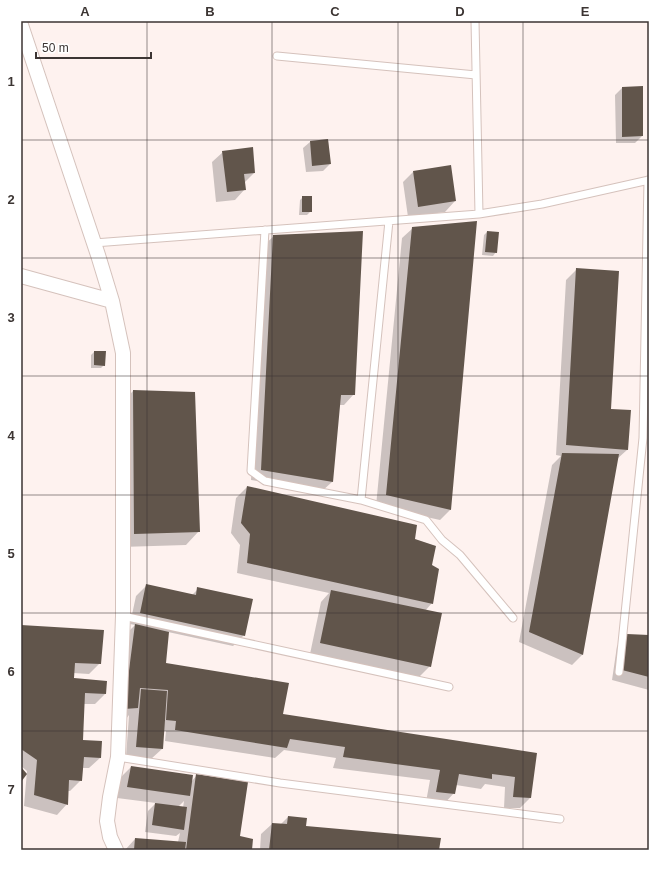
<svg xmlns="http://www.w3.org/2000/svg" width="670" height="871" font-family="Helvetica,sans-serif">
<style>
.shadow{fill:#0003;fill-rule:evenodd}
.building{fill:#61554b}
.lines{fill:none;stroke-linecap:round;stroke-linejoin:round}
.lane-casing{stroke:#d5c2bc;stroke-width:9}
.street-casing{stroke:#d5c2bc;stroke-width:16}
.lane{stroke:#fff;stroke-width:7}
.street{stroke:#fff;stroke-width:14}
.grid{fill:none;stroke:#3c3533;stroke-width:1;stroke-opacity:0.55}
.neatline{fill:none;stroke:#3c3533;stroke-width:1.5}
.grid-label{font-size:13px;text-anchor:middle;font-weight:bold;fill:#3c3533}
</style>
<rect width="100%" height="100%" fill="#fef2ef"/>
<path class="shadow" d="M622,88L642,136L635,143H616L615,95Z
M328,140L330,164L323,171L306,172L303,148L310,142Z
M223,152L254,173L244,183L245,189L235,200L216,202L212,162Z
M413,172L455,201L445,212L408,217L403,182Z
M303,197L311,211L307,215H299L300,200Z
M413,228L450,510L440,520L376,506L402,238Z
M487,232L496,252L493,256L482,255L484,235Z
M274,236L354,394L344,405H339L332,482L321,492L251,480L263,246Z
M576,270L610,410L630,411L627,450L617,459L582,655L572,665L519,642L552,465L561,456L556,455L566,280Z
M94,352L104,365L101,368H91V355Z
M133,391L199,531L186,545L121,547L120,405Z
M247,487L414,539L430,566L432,603L425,611L430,666L419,677L310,654L321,602L329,593L237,573L240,545L231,533L236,498Z
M147,585L192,595L198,589L244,635L233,646L168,632L165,663L282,715L536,754L530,798L520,808H504L505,787L485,784L481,789L456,785L454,793L444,804L426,802L430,780L333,768L336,758L284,750L275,758L165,741L166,731H163L162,749L151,759L126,757L129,715L126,719L125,635L135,625L130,624L136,596Z
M21,626L100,663L89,674L73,673V679L105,694L95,704H83L82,741L100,758L89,768H82L81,780L70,791H68L67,804L57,815L24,806L27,771L21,766Z
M628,635L649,636V690L612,680L617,646Z
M131,767L192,781L197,775L239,837L251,850H125L135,839L178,842L180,833L176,836L145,832L148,811L156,803L117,798L120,778ZM184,801L183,808L178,807Z
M288,817L305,827L438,850H260L261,834L272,824L280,825Z"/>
<path class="building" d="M643,86V136L622,137V87Z
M328,139L331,164L312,166L310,141Z
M253,147L255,173L244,174L246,190L227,192L222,151Z
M451,165L456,201L418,207L413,171Z
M302,196H312V212H302Z
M477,221L451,510L386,495L412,227Z
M363,231L355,395H341L333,482L261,470L273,235Z
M487,231L499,232L497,253L485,252Z
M576,268L619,271L611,409L631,410L628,450L566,445Z
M94,351H106L105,366L94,365Z
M133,390L195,392L200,532L134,534Z
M562,453L619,454L583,655L529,632Z
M247,486L417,525L415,539L436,546L432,565L439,569L433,604L247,563L250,534L241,523Z
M146,584L196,595L197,587L253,599L245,636L140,613Z
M331,590L442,613L431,667L320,643Z
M135,624L169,632L166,663L289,683L283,714L537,753L531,798L513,797L515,777L492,774V779L459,774L455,794L436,792L440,770L343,757L345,747L290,739L287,748L175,730L176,721L166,720L168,690L140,688L138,708L124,709Z
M21,625L104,630L101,664L75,663L74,678L107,681L106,694L85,693L83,740L102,741L101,758L84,757L82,781L69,780L68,805L34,795L37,760L21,749Z
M627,634L649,635V677L622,670Z
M141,689L167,691L163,749L136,747Z
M131,766L193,775L190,796L127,787Z
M21,767L27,774L21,782Z
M196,774L248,782L240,836L253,839L252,850H186Z
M155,803L187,807L184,830L152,825Z
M288,816L307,818L306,826L441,838L439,850H269L272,823L287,824Z
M135,838L186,842L185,850H134Z"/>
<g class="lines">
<g class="lane-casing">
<path id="lane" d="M475,21L479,214
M277,56L476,75
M265,230L251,471L265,481L361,500L426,520L442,540L460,555L513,618
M94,243L479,214L542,204L649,180
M361,500L389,221
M123,616L449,687
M619,672L643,438L648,180
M118,757L280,783L560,819"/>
</g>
<g class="street-casing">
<path id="street" d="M21,25L98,255L112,301L123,353V616L118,757L110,797L107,821L110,837L116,850
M21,276L112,301"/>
</g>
<use href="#lane" class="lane"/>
<use href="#street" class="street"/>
</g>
<path class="grid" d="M147,21V850M272,21V850M398,21V850M523,21V850M21,140H649M21,258H649M21,376H649M21,495H649M21,613H649M21,731H649"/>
<rect width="670" height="871" fill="none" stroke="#ffffff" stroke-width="44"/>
<path d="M36 52v6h115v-6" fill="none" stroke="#3c3533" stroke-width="2"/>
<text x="42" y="52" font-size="12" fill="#3c3533" stroke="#ffffff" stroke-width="3" paint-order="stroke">50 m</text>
<rect x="22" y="22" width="626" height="827" class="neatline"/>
<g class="grid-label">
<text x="85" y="16">A</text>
<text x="210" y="16">B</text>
<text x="335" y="16">C</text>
<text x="460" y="16">D</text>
<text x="585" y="16">E</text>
<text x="11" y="86">1</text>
<text x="11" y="204">2</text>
<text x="11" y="322">3</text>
<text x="11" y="440">4</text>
<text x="11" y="558">5</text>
<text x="11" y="676">6</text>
<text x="11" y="794">7</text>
</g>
</svg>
